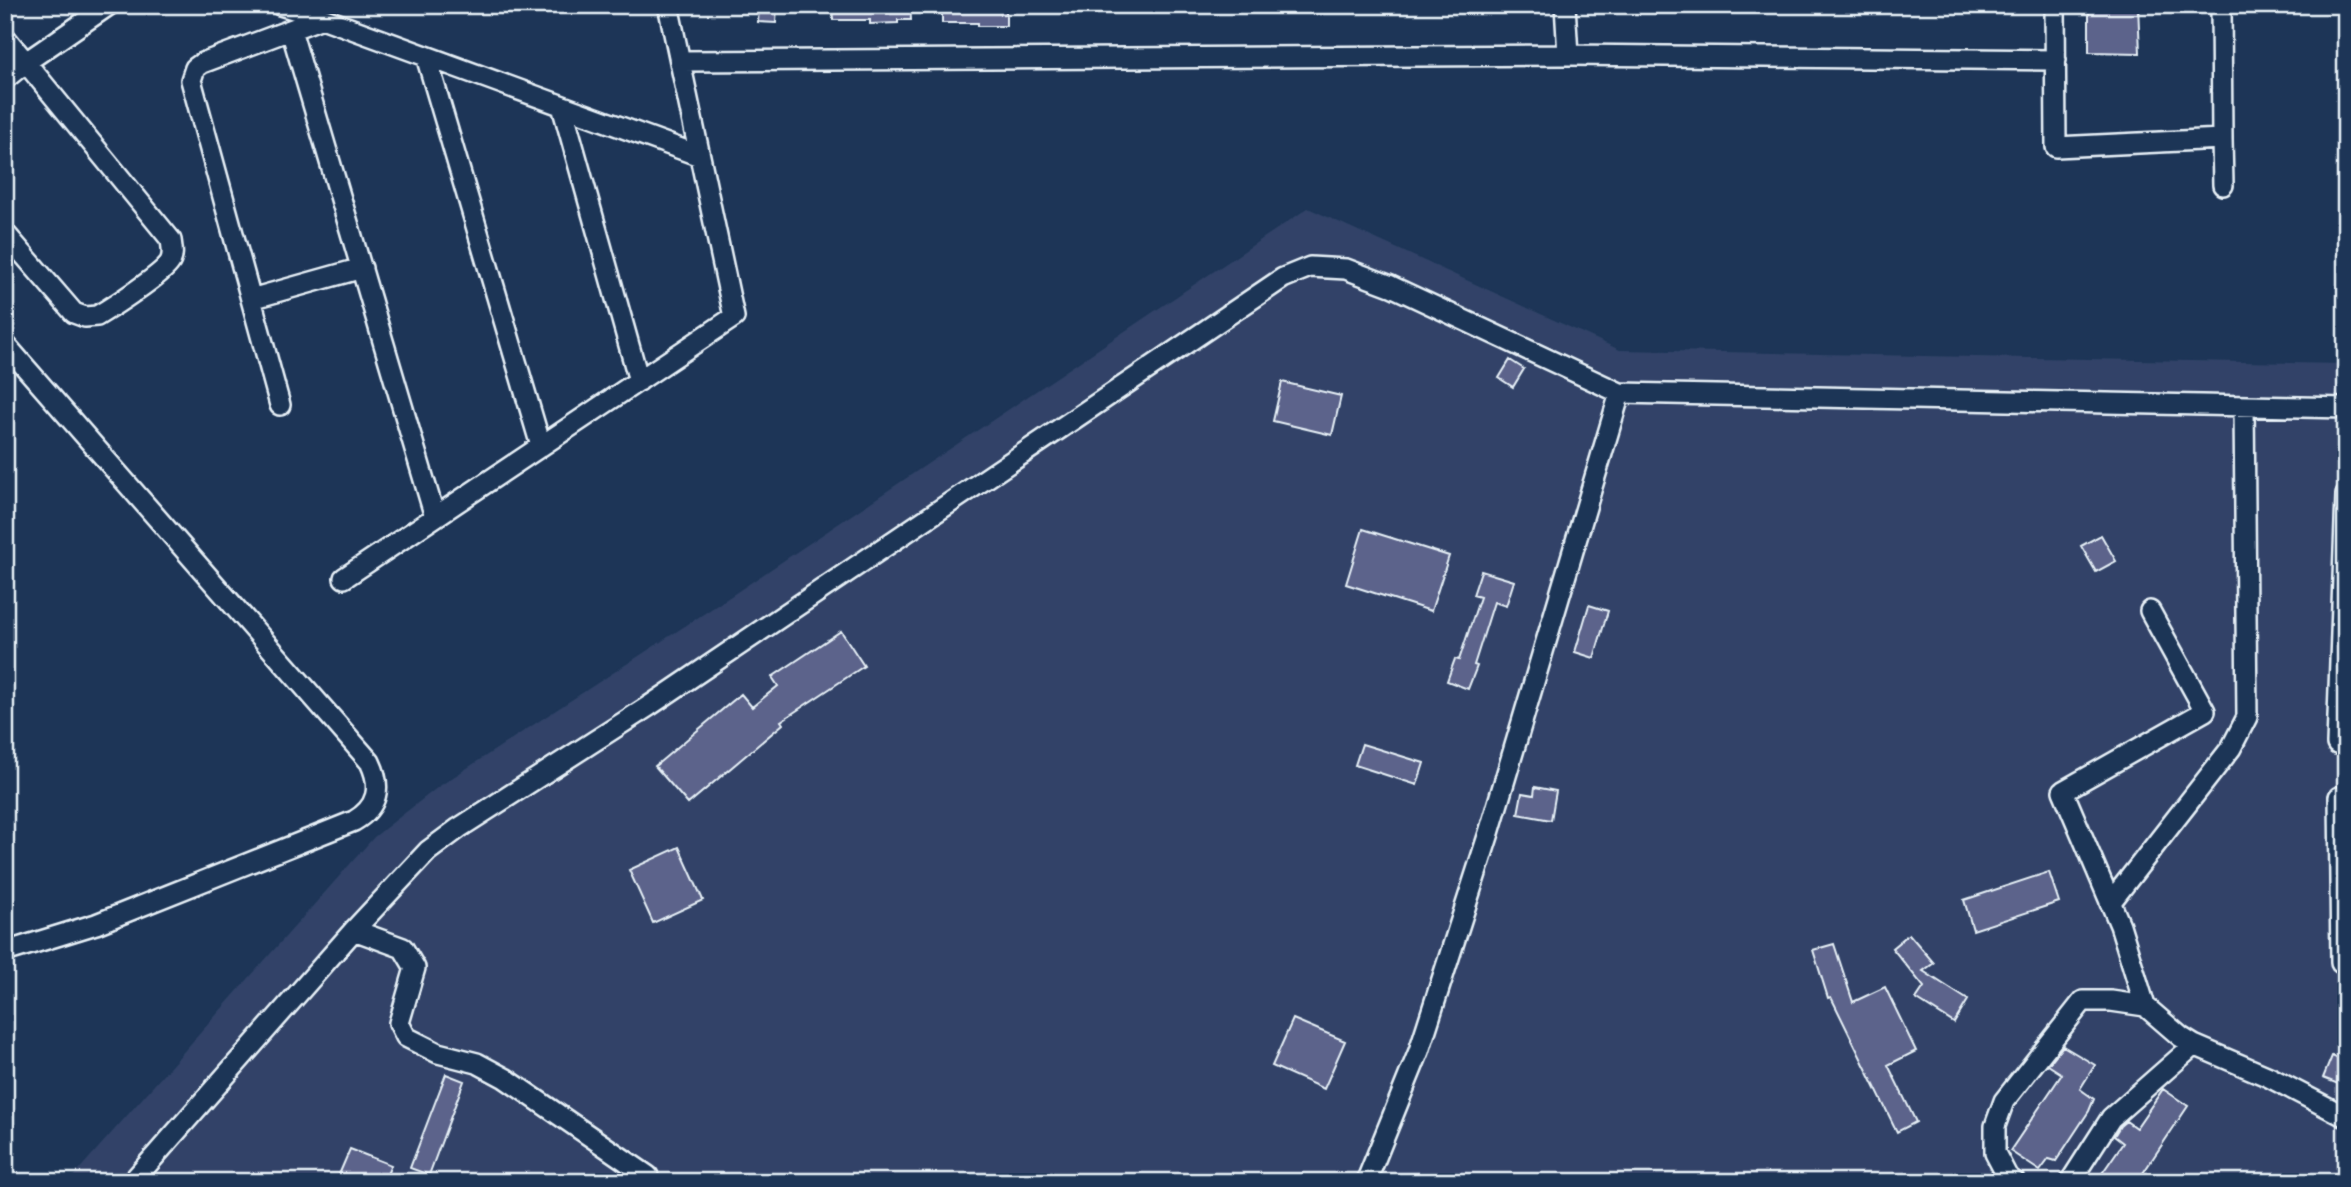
<svg xmlns="http://www.w3.org/2000/svg" width="2351" height="1187" font-family="'Balsamiq Sans',sans-serif">
<style>
.built{fill:#304367}
.building{fill:#5c648b;stroke:#e8f1f8;stroke-width:2}
.lines{fill:none;stroke-linecap:round;stroke-linejoin:round}
.minor-casing{stroke:#e8f1f8;stroke-width:24}
.minor{stroke:#1d3557;stroke-width:19}
</style>
<rect width="100%" height="100%" fill="#1d3557"/>
<filter id="ink" filterUnits="userSpaceOnUse"><feTurbulence type="fractalNoise" baseFrequency=".0143" numOctaves="2"/><feDisplacementMap in="SourceGraphic" scale="14" xChannelSelector="R" yChannelSelector="G"/><feConvolveMatrix kernelMatrix="1 2 1 2 8 2 1 2 1" color-interpolation-filters="sRGB"/></filter>
<g filter="url(#ink)">
<path class="built" d="M1308,208L1620,350L2346,364V1182H68L374,837L438,787L731,596Z"/>
<path class="building" d="M759,5H777L776,23L758,22Z
M832,5H910L911,20H898V23L870,24V20H833Z
M942,5H1006V26H978V23H942Z
M2089,5H2138L2140,53L2089,52Z
M1510,360L1524,369L1513,387L1499,378Z
M1282,382L1341,396L1332,435L1273,421Z
M1363,529L1449,556L1431,611L1346,584Z
M2101,535L2116,561L2096,572L2081,546Z
M1481,571L1514,581L1506,606L1494,602L1474,665L1477,666L1468,689L1447,681L1455,659L1459,660L1480,597L1473,595Z
M1589,605L1608,611L1594,658L1575,652Z
M841,631L864,666L781,721L783,724L688,804L655,766L741,694L752,707L778,686L772,677Z
M1362,744L1424,763L1417,785L1355,765Z
M1535,787L1556,791L1551,820L1518,814L1522,793L1534,795Z
M679,847L703,900L653,923L629,870Z
M2049,872L2059,902L1973,930L1964,900Z
M1909,934L1934,963L1923,971L1968,1000L1954,1023L1916,999L1924,987L1892,948Z
M1834,944L1853,1002L1885,987L1916,1051L1888,1065L1916,1122L1897,1132L1831,997L1828,998L1813,950Z
M1293,1019L1345,1041L1324,1089L1272,1066Z
M2063,1046L2095,1065L2080,1089L2094,1099L2089,1111L2056,1161L2049,1159L2040,1171L2010,1151L2062,1074L2048,1065Z
M2332,1056L2346,1062V1087L2323,1078Z
M446,1074L464,1081L429,1175L410,1168Z
M2163,1089L2188,1106L2137,1182H2096L2123,1143L2114,1136L2120,1126L2126,1121L2136,1128Z
M350,1149L391,1165L384,1182H351L338,1177Z"/>
<g class="lines">
<g class="minor-casing">
<path id="minor" d="M280,5L322,18L700,156
M1565,5L1568,55
M2055,5L2056,147L2222,139L2221,5
M291,30L435,517
M5,37L171,240C172,248 174,255 170,262C162,275 112,307 97,316L85,317L74,313L5,233
M426,56L541,446
M680,61L1568,55L2056,60
M5,79L26,62L109,5
M562,106L639,381
M2222,139L2223,185
M251,299L362,268
M5,344L370,762C382,787 378,807 354,821L96,924L5,952
M280,405L191,80L195,68L202,63L322,18
M344,578L734,317L668,5
M2150,611L2205,711L2063,791L2120,925L2145,1006L2181,1037L2194,1045L2269,1077L2346,1117
M2337,744L2346,495
M2339,797L2341,963L2346,964
M2110,903L2231,748L2247,717L2244,406
M354,930L403,948L415,968L399,1023L406,1037L438,1053L477,1063L505,1078L648,1176
M132,1182L354,930L428,851L459,828L649,706L1283,278L1310,267L1346,269L1391,286L1620,393L2346,408
M1366,1182L1419,1051L1489,833L1620,393
M2015,1182L2007,1176L1995,1153V1126L2004,1101L2083,1001H2111L2145,1006
M2070,1182L2111,1118L2194,1045"/>
</g>
<use href="#minor" class="minor"/>
</g>
</g>
<rect width="2351" height="1187" fill="none" stroke="#1d3557" stroke-width="28"/>
<rect x="14" y="14" width="2323" height="1159" fill="none" stroke="#e8f1f8" stroke-width="2.5" filter="url(#ink)"/>
</svg>
